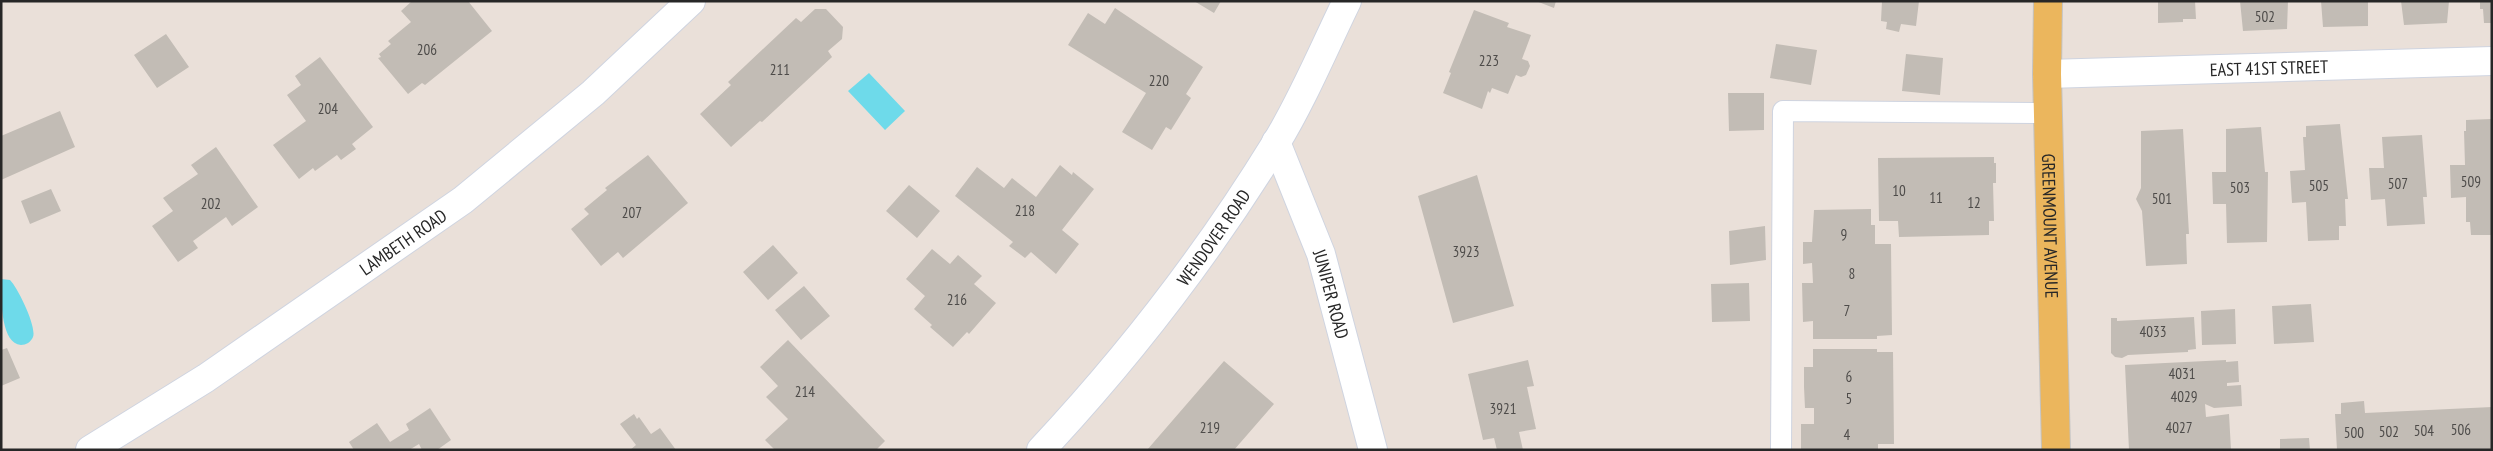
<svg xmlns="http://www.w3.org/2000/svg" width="2493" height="451" font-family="'PT Sans Narrow',sans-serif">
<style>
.water{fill:#6edaea}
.building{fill:#c2bcb5}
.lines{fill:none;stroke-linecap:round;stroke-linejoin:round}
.lane-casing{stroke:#cfd4e0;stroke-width:22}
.street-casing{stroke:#cfd4e0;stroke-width:30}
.primary-casing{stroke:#c3c3c3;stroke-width:30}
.lane{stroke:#fff;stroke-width:20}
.street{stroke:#fff;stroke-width:28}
.primary{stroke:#ebb65d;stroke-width:28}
.labels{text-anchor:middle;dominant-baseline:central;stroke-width:5;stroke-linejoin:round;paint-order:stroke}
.number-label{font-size:15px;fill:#4e4c4a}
.street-label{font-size:18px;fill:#272727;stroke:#fff}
</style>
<rect width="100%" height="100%" fill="#eae0d9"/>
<path class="water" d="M869,73L905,111L885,130L848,91Z
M1,279L10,280C18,288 37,327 33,337C31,342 26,345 21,345C0,344 1,295 1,279Z"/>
<path class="building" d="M412,1H468L492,31L425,85L422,83L408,94L378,58L381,57L379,54L391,44L388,41L411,22L401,11Z
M1194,1H1221L1214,13Z
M1536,1H1556L1554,8Z
M1882,1H1919L1916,26L1901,24L1899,32L1886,29L1887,22L1881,21Z
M2158,1H2195L2196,19H2183V22L2158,23Z
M2240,1H2288L2287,29L2243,31Z
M2321,1H2368V26L2323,27Z
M2401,1H2449L2447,23L2404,25Z
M2480,1H2492V23H2484L2483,9H2480Z
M1115,8L1203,67L1186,94L1191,98L1171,130L1166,127L1152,150L1122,132L1146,93L1068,45L1088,13L1105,24Z
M815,9H826L843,27L842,39L828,51L832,57L762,122L760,121L731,147L700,114L731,85L728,82L796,18L801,22Z
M1474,10L1509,23L1507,27L1531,35L1522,59L1528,61L1530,66L1526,75L1521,77L1516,75L1508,94L1492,88L1490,93L1488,91L1482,109L1443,93L1451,73L1449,72Z
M166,34L189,67L157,88L134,55Z
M1776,44L1817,50L1811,85L1770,78Z
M1906,54L1943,58L1940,95L1902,91Z
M320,57L373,127L352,144L356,149L341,160L337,155L315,171L313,168L299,179L273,145L306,121L287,95L301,85L295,76Z
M1728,93H1764V130L1729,131Z
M60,111L75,147L1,180V136Z
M2492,119V235H2471L2470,222H2466V197L2451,198L2450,165H2465L2464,131H2466V120Z
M2340,124L2348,199H2345L2346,226H2339V240L2308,241L2306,202L2292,203L2290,171L2305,170L2303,137H2306V126Z
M2261,127L2265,172H2268L2267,242L2227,243L2226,204H2213L2212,172H2226V129Z
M2183,129L2189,234H2186L2187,264L2146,266L2142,211L2136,199L2141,188V131Z
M2422,135L2427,197H2423L2425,224L2387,226L2385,199L2371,200L2369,168H2384L2382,137Z
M216,147L258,207L232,226L226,217L193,241L198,248L178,262L152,226L173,211L163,198L198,174L191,165Z
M648,155L688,203L623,258L618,252L601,266L571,229L589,214L584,209L607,190L605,188Z
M1994,157V163H1996V183H1993L1994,221H1989V235L1899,237L1898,221H1879L1878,158Z
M1060,165L1072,175L1073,172L1094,189L1062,230L1079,244L1056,274L1031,252L1025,258L1009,246L1013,242L955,196L977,167L1004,188L1012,178L1036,197Z
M1477,175L1514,306L1453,323L1418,196Z
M909,185L940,211L917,238L886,211Z
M51,189L61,211L30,224L21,201Z
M1871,209V225H1875V244H1891L1892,335L1877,336V339H1813V321L1803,322L1802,283H1813L1812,263L1803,264V242H1812L1814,210Z
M1765,226L1766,260L1730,265L1729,231Z
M773,245L798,273L768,300L743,272Z
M932,249L950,264L958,255L982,276L974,284L996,303L969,334L967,332L953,347L930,327L932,325L914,309L925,296L906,279Z
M1749,283L1750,321L1712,322L1711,284Z
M804,286L830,316L801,340L775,310Z
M2311,304L2314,342L2274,344L2272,306Z
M2235,309L2236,344L2202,345L2201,311Z
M2194,317L2196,349L2188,350V352L2128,355L2122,358L2115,357L2111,353V318H2117V321Z
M788,340L885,441L876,450H775L765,440L788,419L766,397L778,386L760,367Z
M7,348L20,378L1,386V350Z
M1813,349H1877V352H1893L1894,444H1878V450H1801V424H1814V408H1805L1804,387V367H1813Z
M1528,360L1534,386L1527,387L1536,429L1519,432L1523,450H1497L1494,438L1483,440L1468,374Z
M2226,360V362L2238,361L2239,382L2227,383V386L2241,385L2242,406L2214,408L2205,404L2206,417L2229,414L2231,450H2129L2125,365Z
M1224,361L1274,404L1234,450H1147Z
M2364,401L2365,413L2492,407V450H2337L2335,414H2341V403Z
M430,408L451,440L437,450H422L419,444L409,450H354L349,442L377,423L390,442L409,430L406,424Z
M634,414L637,419L639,417L651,434L660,428L676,450H630L636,445L620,424Z
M2309,438L2310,450H2280V439Z"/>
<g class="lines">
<g class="lane-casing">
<path id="lane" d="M1781,450L1783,111L2048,113"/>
</g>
<g class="street-casing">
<g id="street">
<path id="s1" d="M2047,74L2492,61"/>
<path id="s2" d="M1276,142L1321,254L1373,450"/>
<path id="s3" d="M90,450L206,378L463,200L593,93L691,1"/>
<path id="s4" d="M1041,450C1129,356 1209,252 1276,143C1303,99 1324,48 1347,1"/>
</g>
</g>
<g class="primary-casing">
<g id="primary">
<path id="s5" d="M2048,1L2047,74L2056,450"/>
</g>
</g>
<use href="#lane" class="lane"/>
<use href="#street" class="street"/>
<use href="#primary" class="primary"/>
</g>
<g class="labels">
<g class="number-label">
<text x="2265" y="16">502</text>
<text x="427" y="49">206</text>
<text x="1489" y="60">223</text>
<text x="780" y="69">211</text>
<text x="1159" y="80">220</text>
<text x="328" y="108">204</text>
<text x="2471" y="181">509</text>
<text x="2398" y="183">507</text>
<text x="2319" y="185">505</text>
<text x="2240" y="187">503</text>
<text x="1899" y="190">10</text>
<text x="1936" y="197">11</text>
<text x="2162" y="198">501</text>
<text x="1974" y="202">12</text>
<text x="211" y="203">202</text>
<text x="1025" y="210">218</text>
<text x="632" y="212">207</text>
<text x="1844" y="234">9</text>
<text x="1466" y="251">3923</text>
<text x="1852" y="273">8</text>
<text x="957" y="299">216</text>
<text x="1847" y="310">7</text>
<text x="2153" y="331">4033</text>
<text x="2182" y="373">4031</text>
<text x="1849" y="376">6</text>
<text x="805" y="391">214</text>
<text x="2184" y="396">4029</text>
<text x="1849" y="398">5</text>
<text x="1503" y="408">3921</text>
<text x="1210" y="427">219</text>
<text x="2179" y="427">4027</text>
<text x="2461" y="429">506</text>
<text x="2424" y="430">504</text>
<text x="2389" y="431">502</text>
<text x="2354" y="432">500</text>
<text x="1847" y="434">4</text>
</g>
<g class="street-label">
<text stroke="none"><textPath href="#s1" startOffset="222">EAST 41ST STREET</textPath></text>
<text stroke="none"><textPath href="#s5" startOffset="225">GREENMOUNT AVENUE</textPath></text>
<text stroke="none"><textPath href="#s4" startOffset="274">WENDOVER ROAD</textPath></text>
<text stroke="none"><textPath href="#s3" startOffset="376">LAMBETH ROAD</textPath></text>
<text stroke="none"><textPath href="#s2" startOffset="162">JUNIPER ROAD</textPath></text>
</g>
</g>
<rect width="2493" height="451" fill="none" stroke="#272727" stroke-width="5"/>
</svg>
